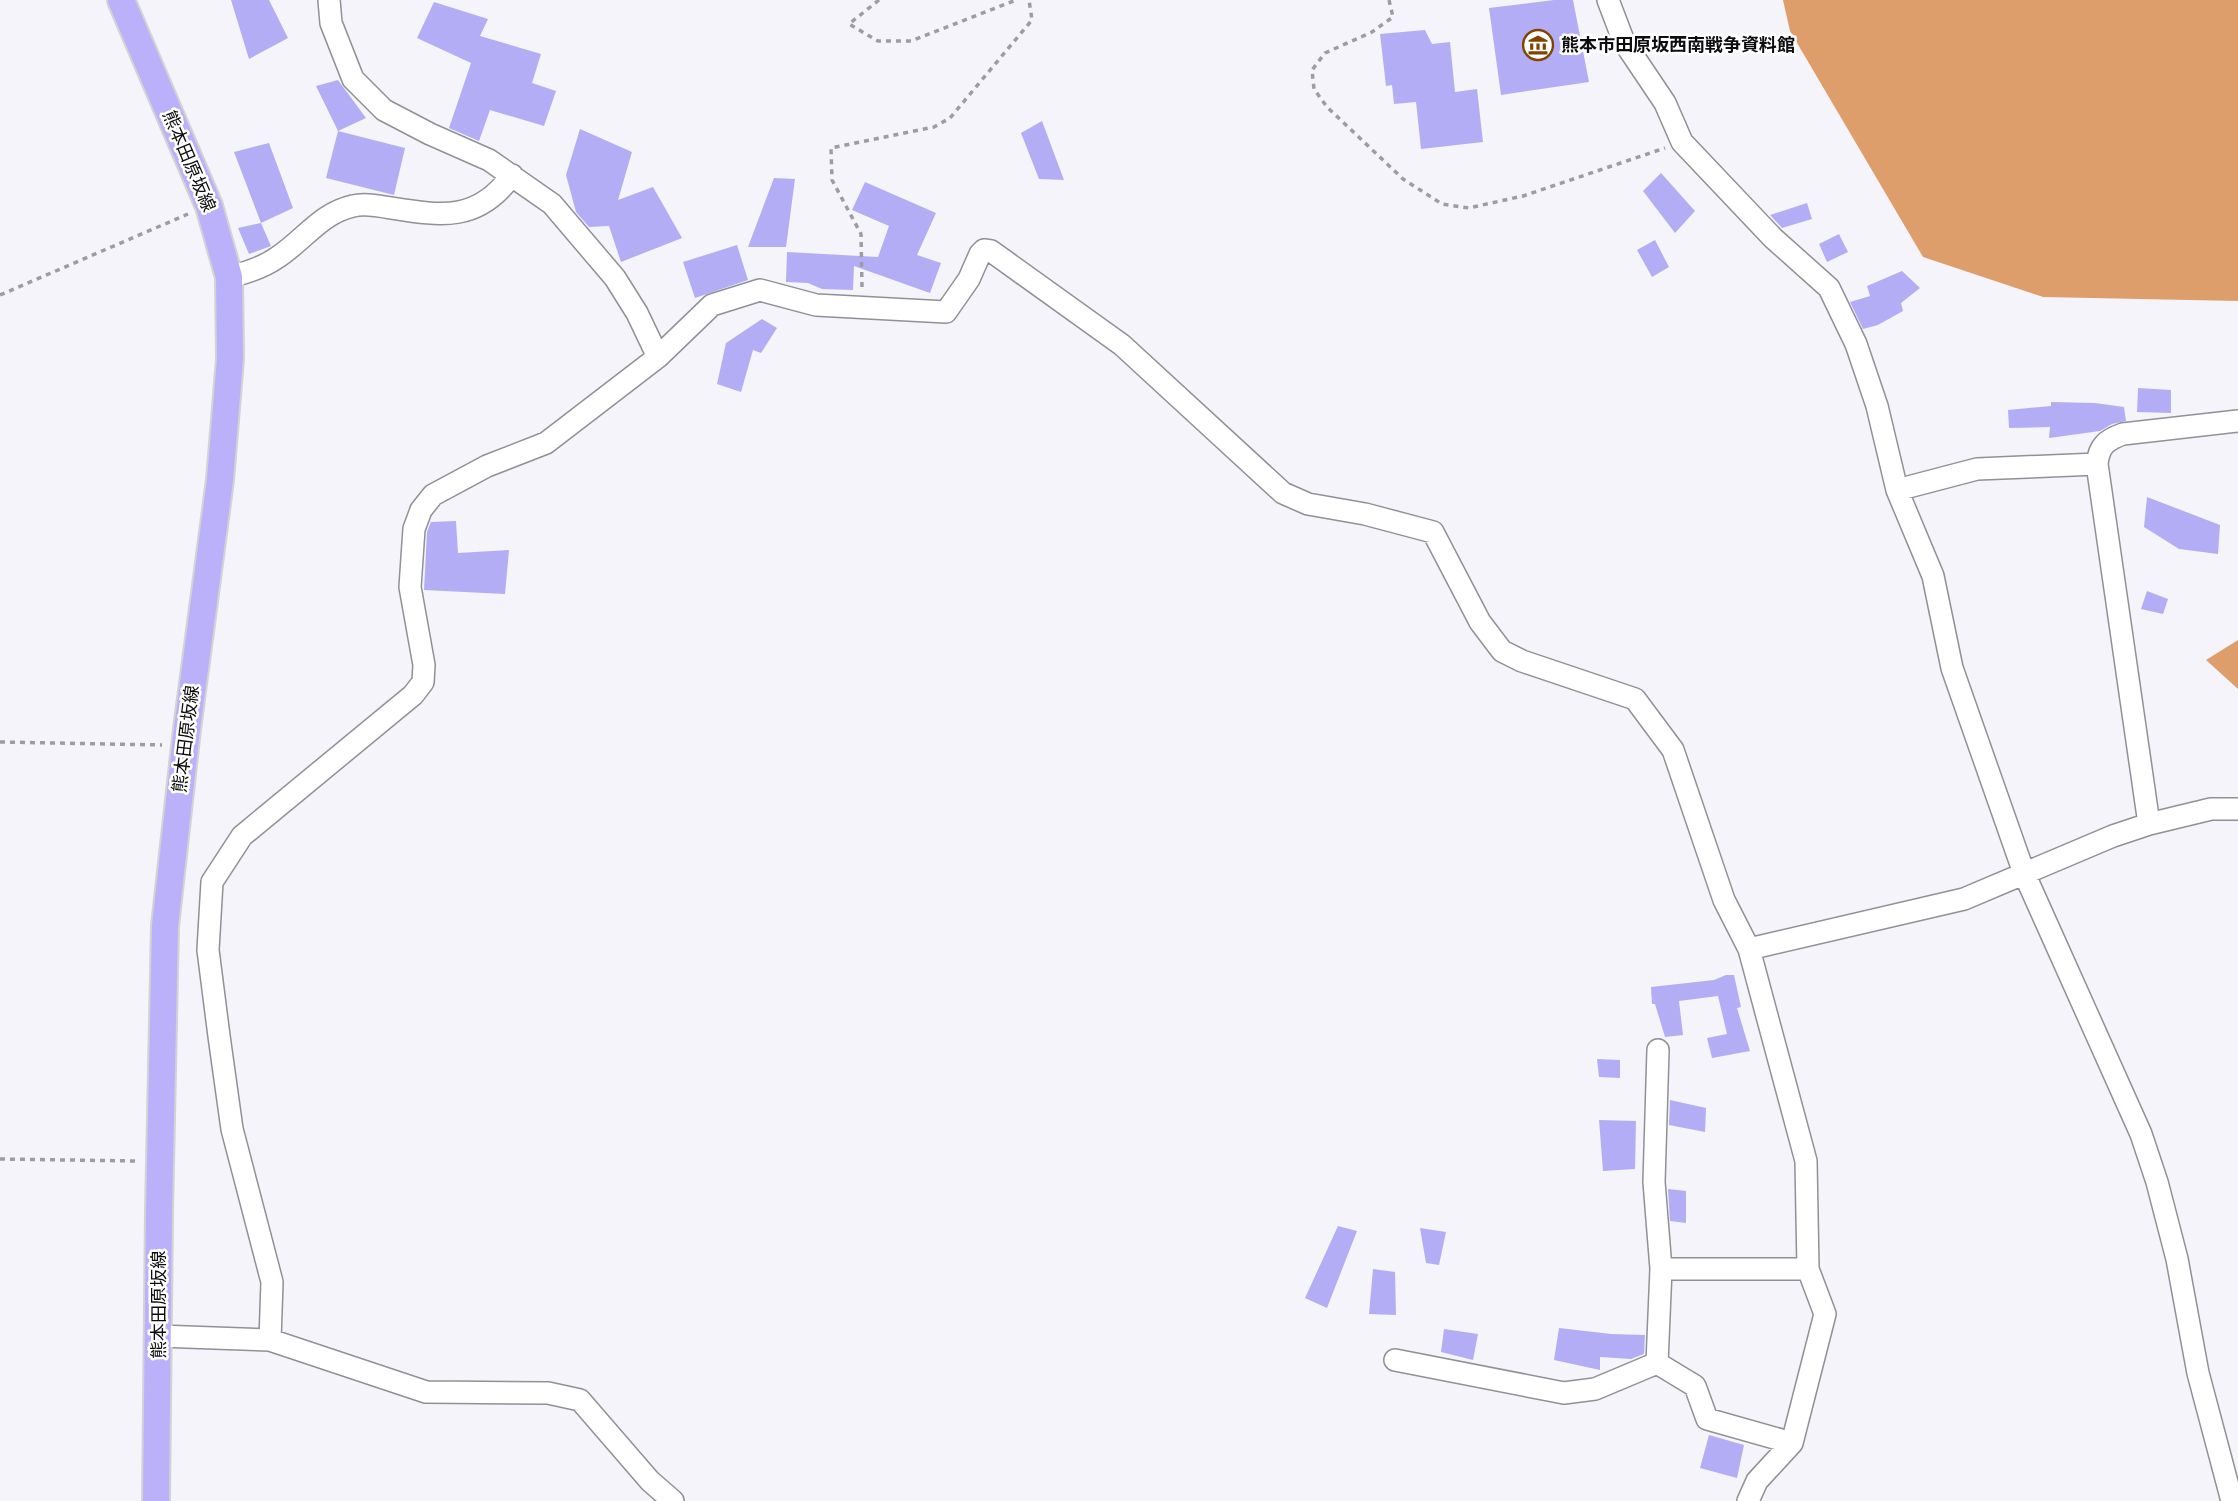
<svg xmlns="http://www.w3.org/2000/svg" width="2238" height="1501" font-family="'Varela Round','Noto Sans JP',sans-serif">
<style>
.forest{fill:#de9e6c}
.building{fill:#b3adf5}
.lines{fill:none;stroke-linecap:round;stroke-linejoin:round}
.minor-casing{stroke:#909096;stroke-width:24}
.major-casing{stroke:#d3d3d4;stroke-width:30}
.path{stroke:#9d9da1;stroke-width:3.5;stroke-dasharray:5 5;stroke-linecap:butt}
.minor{stroke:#fff;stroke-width:21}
.major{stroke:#bbb1fa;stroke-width:26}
.labels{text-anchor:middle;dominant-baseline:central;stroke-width:5;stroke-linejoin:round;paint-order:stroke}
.poi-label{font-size:18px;font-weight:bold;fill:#0d0d0f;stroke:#fff;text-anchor:start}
.street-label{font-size:18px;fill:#0d0d0f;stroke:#fff}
</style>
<rect width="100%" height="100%" fill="#f4f4fa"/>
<path class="forest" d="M1783,0H2238V301L2043,297L1923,257L1790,31Z
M2238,640V689L2206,660Z"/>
<path class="building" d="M231,0H269L288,38L249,59Z
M1554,0H1573L1589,82L1501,95L1489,8Z
M434,2L488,19L480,36L541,54L532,83L556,91L544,126L490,110L479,141L449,128L471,63L417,38Z
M1425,30L1432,44L1450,42L1455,92L1477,89L1483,142L1421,149L1416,102L1394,104L1392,85L1386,86L1380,34Z
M338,80L366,118L338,131L316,86Z
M1042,121L1064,180L1039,179L1021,133Z
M580,129L632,152L618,200L653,187L682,238L621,262L609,226L589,227L576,212L566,175Z
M338,131L405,148L394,195L326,178Z
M269,143L293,208L261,223L234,152Z
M1661,173L1695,211L1675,233L1643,191Z
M774,178L795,179L786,247H748Z
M865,182L936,213L917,255L941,263L930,293L854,266L853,290L822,289L808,283L786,282L787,252L878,257L889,226L852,210Z
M1807,203L1812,219L1782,228L1770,215Z
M261,223L271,246L249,254L238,228Z
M1839,234L1848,252L1827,262L1819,244Z
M1655,240L1669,267L1652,277L1637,250Z
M737,245L748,280L695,298L683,262Z
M1902,271L1920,288L1901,303L1903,311L1878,325L1863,329L1850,302L1870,296L1867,286Z
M762,319L777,328L761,353L753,350L741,392L717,384L726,343Z
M2138,388L2171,390V413L2137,412Z
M2051,402L2095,403L2124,407L2126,421L2112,424L2100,431L2049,438L2050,427L2009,428L2008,410L2051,406Z
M2147,497L2220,525L2218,554L2179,549L2144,527Z
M456,521L458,553L509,550L505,594L424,590L427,532L431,522Z
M2147,591L2168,599L2163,614L2141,609Z
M1726,975H1734L1741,1007L1737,1008L1750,1051L1712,1058L1707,1038L1727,1034L1718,996L1679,1001L1683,1035L1665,1037L1655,1004H1652L1651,987L1714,980Z
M1597,1059L1620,1060V1078L1599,1077Z
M1670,1100L1706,1108L1705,1132L1669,1125Z
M1599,1120L1636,1121L1635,1169L1603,1171Z
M1668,1189L1686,1191V1223L1670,1221Z
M1338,1226L1357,1231L1327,1308L1305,1298Z
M1420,1228L1446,1232L1439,1265L1426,1263Z
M1373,1269L1395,1272L1396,1315L1369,1314Z
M1559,1328L1611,1334L1645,1335L1644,1354L1631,1359L1600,1357V1370L1554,1360Z
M1444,1329L1478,1334L1473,1360L1441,1352Z
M1709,1435L1744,1445L1737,1478L1700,1468Z"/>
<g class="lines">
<g class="minor-casing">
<path id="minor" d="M329,0L331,23L353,79L384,110L430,134L489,160L552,204L615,278L637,313L658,357
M1608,0L1624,42L1665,103L1682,142L1773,238L1829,288L1856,344L1877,406L1897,490L1933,576L1952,668L2024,873L2141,1134L2157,1182L2177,1259L2198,1373L2232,1501
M229,277C246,273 264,267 278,257C305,239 321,213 353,206C364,203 380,206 391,208C442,216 478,222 512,175
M1897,490L1977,469L2097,464
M2149,824L2097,464C2099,446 2106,440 2123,434L2238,421
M1749,949L1964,899L2113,836L2149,824L2211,809H2238
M1658,1050L1654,1182L1661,1269H1808
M159,1336L270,1340L426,1392L548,1393L580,1400L650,1481L673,1501
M270,1340L272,1282L232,1129L219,1036L208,950L212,882L242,836L413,695L423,682L424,665L410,587L414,529L421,510L433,495L487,466L546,443L658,357L712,305L760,290L816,305L946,312L969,279L980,254L984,250L991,251L1122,345L1283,493L1308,504L1365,514L1433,532L1480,622L1502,651L1522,661L1635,699L1673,750L1724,900L1749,949L1806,1161L1808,1269L1825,1314L1792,1443L1757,1481L1748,1501
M1395,1360L1564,1393L1595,1389L1657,1363L1661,1269
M1657,1363L1695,1386L1707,1419L1792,1443"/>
</g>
<g class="major-casing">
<path id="major" d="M121,0L209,206L229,277L230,359L220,480L187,729L165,926L159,1212L156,1501"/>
</g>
<path class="path" d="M879,0L849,24L878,41H911L1016,0
M1389,0L1393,17L1372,32L1325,53L1312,70L1314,89L1327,107L1403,179L1442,204L1469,208L1523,196L1665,148
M862,287L861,234L832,180L831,148L934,127L950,118L1032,20L1029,0
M0,295L188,214
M0,742L162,745
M0,1159L137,1161"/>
<use href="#minor" class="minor"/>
<use href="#major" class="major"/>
</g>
<defs>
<g id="museum-ring" transform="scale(1.575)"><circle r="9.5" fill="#fff" stroke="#814400" stroke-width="1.5"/><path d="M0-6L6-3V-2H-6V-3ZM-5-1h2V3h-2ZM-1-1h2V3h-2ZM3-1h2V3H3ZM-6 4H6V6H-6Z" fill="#814400"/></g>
</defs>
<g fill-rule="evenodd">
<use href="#museum-ring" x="1538" y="45"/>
</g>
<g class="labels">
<g class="poi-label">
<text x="1561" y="45">熊本市田原坂西南戦争資料館</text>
</g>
<g class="street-label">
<text transform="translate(189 161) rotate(67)">熊本田原坂線</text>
<text transform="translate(186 739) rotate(-83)">熊本田原坂線</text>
<text transform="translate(159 1305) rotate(-90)">熊本田原坂線</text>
</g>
</g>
</svg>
